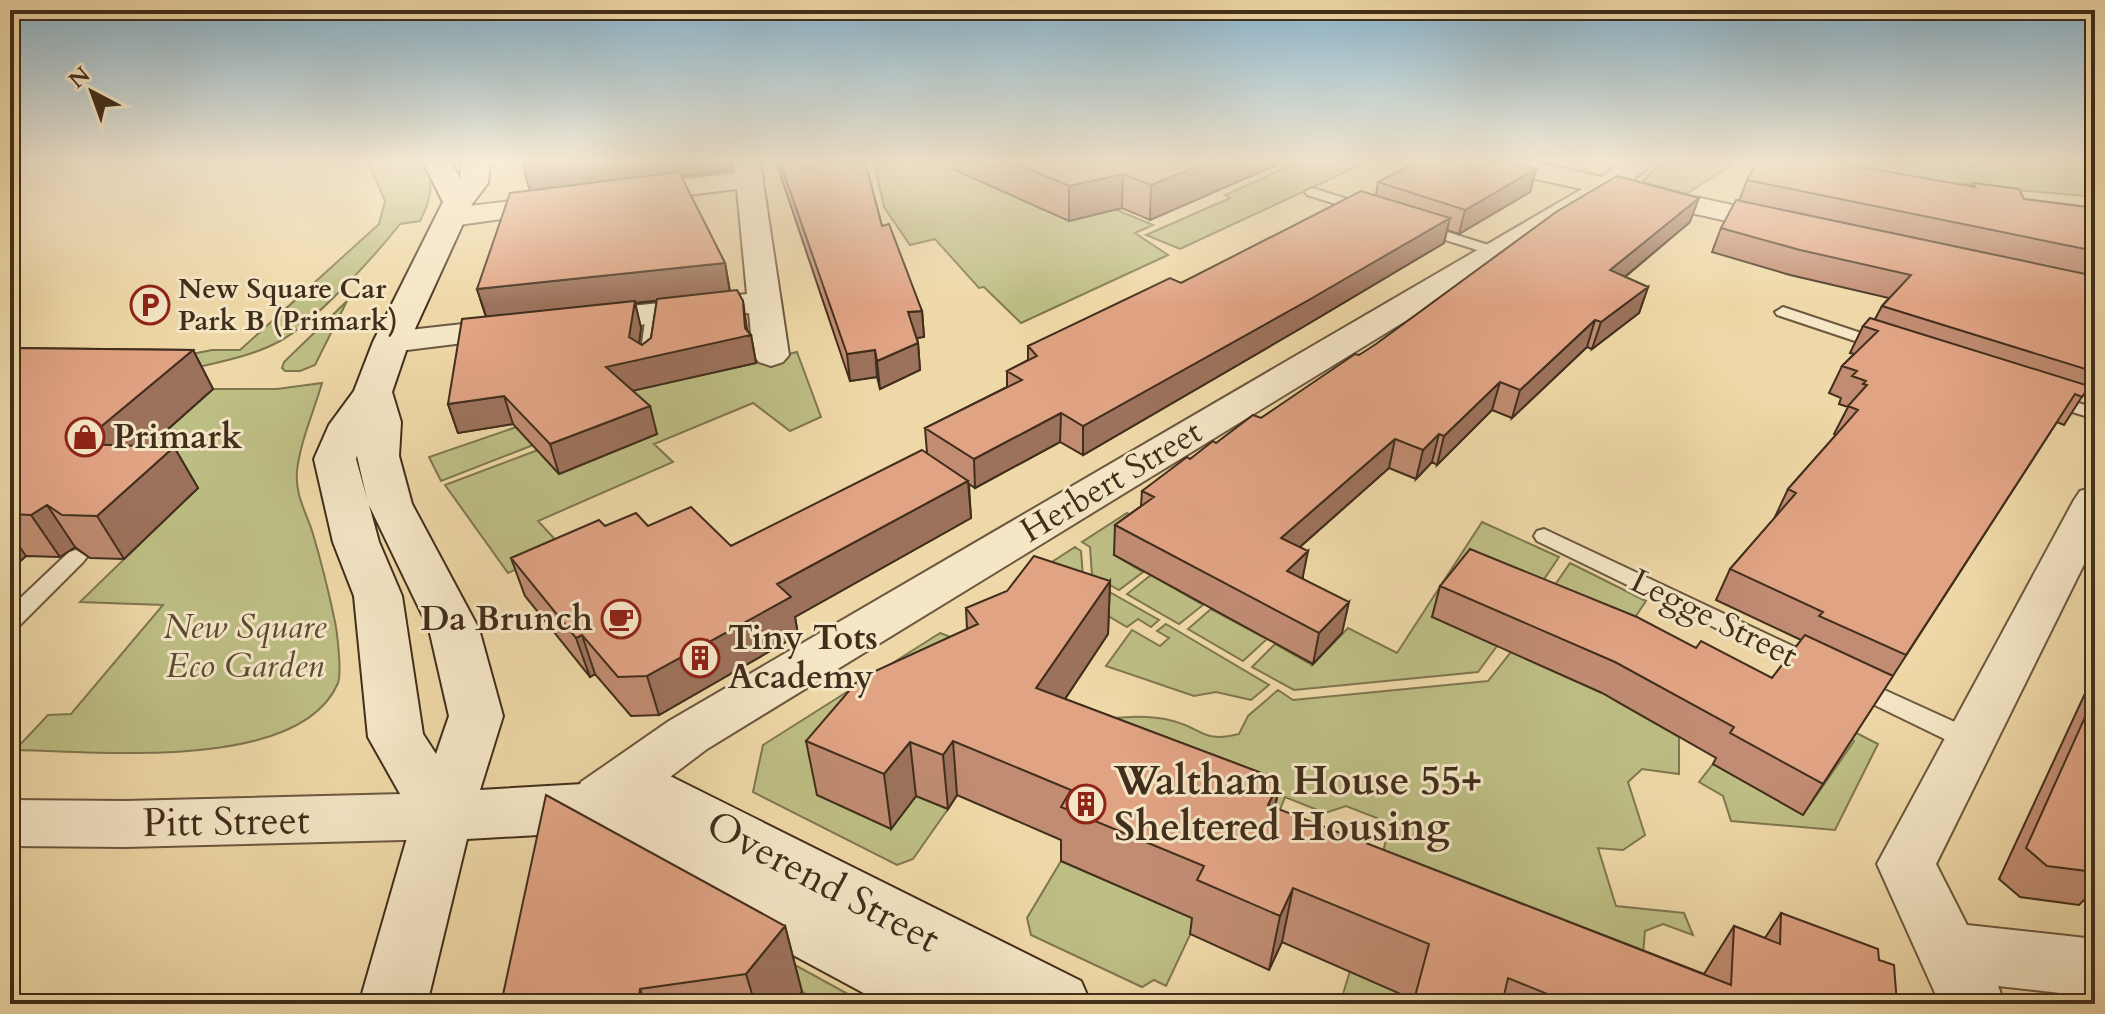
<svg xmlns="http://www.w3.org/2000/svg" width="2105" height="1014" font-family="Cardo,serif">
<style>
.green{fill:#bdbe84;stroke:#7f7650;stroke-width:2}
.lines{fill:none;stroke-linecap:round;stroke-linejoin:round}
.lane-casing{stroke:#6c583f;stroke-width:4}
.street-casing{stroke:#6c583f;stroke-width:4}
.secondary-casing{stroke:#412e1c;stroke-width:4}
.lane{fill:#f5e6c6;fill-rule:evenodd}
.street{fill:#f5e6c6;fill-rule:evenodd}
.secondary{fill:#f5e6c6;fill-rule:evenodd}
.wall{fill:#c18c72;stroke:#412e1c;stroke-width:2;fill-rule:evenodd}
.shaded-wall{fill:#9d725c;stroke:#412e1c;stroke-width:2}
.building{fill:#e0a384;stroke:#412e1c;stroke-width:2}
.labels{text-anchor:middle;dominant-baseline:central;stroke-width:6;stroke-linejoin:round;paint-order:stroke}
.far-poi-label{font-size:28px;font-weight:bold;fill:#412e1c;stroke:#f5e6c6;text-anchor:start}
.poi-label{font-size:34px;font-weight:bold;fill:#412e1c;stroke:#f5e6c6;text-anchor:start}
.street-label{font-size:34px;fill:#412e1c;stroke:#f5e6c6}
.park-label{font-size:34px;font-style:italic;fill:#5a4b31;stroke:#f5e6c6}
.near-poi-label{font-size:40px;font-weight:bold;fill:#412e1c;stroke:#f5e6c6;text-anchor:start}
.near-street-label{font-size:40px;fill:#412e1c;stroke:#f5e6c6}
</style>
<rect width="100%" height="100%" fill="#efd8a7"/>
<filter id="stains"><feTurbulence type="fractalNoise" baseFrequency=".0025" numOctaves="4"/><feColorMatrix values="0 0 0 0 .2 0 0 0 0 .09 0 0 0 0 .02 0 0 0 .5 -.17"/></filter>
<radialGradient id="worn" r=".72"><stop offset=".6" stop-color="#630" stop-opacity="0"/><stop offset="1" stop-color="#630" stop-opacity=".3"/></radialGradient>
<path class="green" d="M368,162H425C434,185 431,200 420,221L400,224C374,257 315,322 280,341C253,356 219,362 190,369L182,356L212,350H240L379,224L385,201Z
M874,162H965L1086,197L1153,225L1135,233L1168,255L1021,323L984,287L979,288L935,239L910,245L884,207Z
M1298,162H1367L1180,249L1146,235L1230,198L1225,195Z
M1663,162H1736L1686,194L1642,182Z
M1767,162H2095V197L2007,189L1984,209L1971,185L1792,168Z
M347,301L315,365L300,371H285L282,368L284,362Z
M797,352L821,417L790,431L753,403L654,444L673,462L538,521L563,548L508,573L445,485L538,450L605,397Z
M322,383C314,411 300,442 297,471C295,496 306,511 313,534C321,561 328,589 334,617C337,629 342,672 338,683C300,773 96,751 15,750L48,715L71,714L163,605L80,602L197,488L105,485L213,389H277Z
M531,422L569,431L441,481L429,457Z
M1127,513L1152,526L1114,555L1143,572L1119,590L1092,575L1090,547L1082,542Z
M1482,522L1559,557L1526,606L1433,617L1497,646L1478,672L1294,690L1252,667L1275,644L1312,665L1348,628L1397,653Z
M1075,547L1081,551L1083,577L1159,620L1151,627L1138,619L1127,627L1035,573Z
M1570,563L1646,601L1634,619L1614,700L1679,737V774L1642,769L1628,782L1645,835L1623,850L1598,848L1616,906L1684,913L1693,935L1663,924L1645,931L1643,954L1382,856L1387,836L1377,818L1346,806L1325,813L1285,797L1270,834L1064,723C1099,720 1139,712 1173,721C1204,729 1202,743 1239,734L1248,716L1278,690L1293,700L1488,681L1511,652L1583,684L1537,611Z
M1151,575L1203,605L1179,624L1127,594Z
M1211,609L1267,639L1243,661L1188,629Z
M1166,624L1269,685L1251,700L1216,692L1194,696L1106,666L1132,630L1160,646L1169,638L1157,631Z
M940,633L990,652L817,794L891,828L916,796L948,809L913,859L897,865L753,792L763,745Z
M1755,681L1878,744L1835,830L1731,821L1723,796L1699,782L1713,764L1803,815L1854,741L1767,695Z
M1061,861L1197,920L1166,986L1154,980L1142,987L1031,935L1027,918Z
M695,910L866,1004H826L802,992Z
M1350,971L1410,998L1409,1004H1340Z"/>
<g class="lines">
<g class="lane-casing">
<path id="lane" d="M1312,188L1370,206L1372,209L1365,213L1307,195L1305,192Z
M1422,224L1498,248L1500,251L1493,255L1417,231L1415,228Z
M1783,307L1888,342L1890,345L1888,348H1876L1777,315L1775,312Z
M654,309L662,314L655,365L647,370L639,365L646,314Z
M2049,394L2095,408V419L2043,403L2040,399Z
M1544,529L1822,660L1826,666L1822,672L1814,674L1806,672L1537,541L1534,536L1537,531Z
M76,550L87,557L83,562L18,627L10,629V608L69,552Z
M1858,678L1981,734L1985,741L1981,748L1972,751L1963,748L1850,693L1846,687L1850,681Z"/>
</g>
<g class="street-casing">
<path id="street" d="M734,162H760L789,355L783,362L771,366L759,362L753,355L749,313L583,331L571,328L566,321L571,314L583,311L747,294L737,189L631,202L621,200L617,194L621,188L631,186L735,173Z
M1481,162H1532L1602,177L1623,162H1654L1629,183L1785,216L1795,219L1800,225L1795,231L1785,234L1611,195L707,749L621,814L601,820L581,814L573,798L581,782L669,721L1582,189L1485,168Z
M562,195L572,197L576,203L572,209L452,226L442,223L438,217L442,211L452,208Z
M517,318L529,321L534,328L529,335L391,352L379,349L374,342L379,335L391,332Z
M2095,487V542L1936,864L1967,925L2095,939V997L1998,986L2005,1004H1940L1877,864L2074,500L2080,491Z
M443,793L463,800L471,816L463,832L443,839L125,847L10,846V800L125,801Z"/>
</g>
<g class="secondary-casing">
<path id="secondary" d="M423,162H451L460,179L462,162H490L488,183L472,204L409,342L392,392L401,422L399,456L412,504L479,629L503,716L480,790L583,784L638,763L658,770L1081,981L1091,1004H991L983,1000L985,1004H884L582,841L574,833L467,839L427,1004H359L413,817L368,737L354,596L333,542L314,459L329,425L354,391L373,342L443,202ZM357,455V456L367,499L356,459ZM369,505L429,629L449,716L436,754L423,734L402,596L379,542Z"/>
</g>
<use href="#lane" class="lane"/>
<use href="#street" class="street"/>
<use href="#secondary" class="secondary"/>
</g>
<path class="wall" d="M522,162H731L732,170L681,176L725,263L730,291L748,332L751,335L756,363L633,390L657,434L559,474L513,424L458,433L448,404L486,317L477,289L530,191ZM657,301L651,338L642,345L639,343L641,328L635,303Z
M776,162H865L882,226L922,311L924,337L917,338L918,343L920,370L880,389L877,377L850,381Z
M954,162H1283L1150,220L1122,208L1069,221L955,170Z
M1536,169L1530,192L1459,234L1447,230L1444,243L1303,327L1083,455L1060,442L975,488L969,484L971,518L795,617L798,635L659,715L631,716L595,674L590,677L525,596L511,558L605,526H648L731,546L927,453L925,428L1007,387V371L1028,360V346L1181,283L1376,195L1378,182Z
M1747,180L1971,186L1973,183L2024,199L2095,208V376L2064,425L2057,422L1803,815L1713,764L1716,758L1602,693L1432,617L1440,586L1696,648L1772,678L1801,640L1716,600L1730,569L1774,519L1788,489L1836,435L1834,434L1848,407L1839,404L1841,398L1829,393L1842,366L1854,354L1850,353L1863,326L1875,319L1882,306L1889,298L1790,275L1712,252L1721,228L1739,201Z
M1690,222L1625,277L1648,287L1639,313L1592,349L1587,347L1512,418L1492,410L1437,465L1432,462L1416,479L1389,468L1300,547L1303,579L1342,633L1313,664L1114,555L1115,525L1141,506L1142,491L1190,459L1261,418L1359,355Z
M10,348L193,350L213,389L149,446L174,447L198,488L124,559L90,558L75,547L60,557L26,556L10,570Z
M1110,581L1108,634L1065,699L1280,780L1275,808L1704,974L1734,926L1765,938L1781,913L1879,960L1897,1004H1409L1410,998L1282,942L1269,970L1190,934L1192,918L1061,861V840L957,795L948,809L916,796L891,829L817,795L806,741L967,629L966,608Z
M2095,672V898L2089,895L2079,905L2020,897L1999,879Z
M785,926L802,992L792,1004H501Z"/>
<path class="shaded-wall" d="M522,162H731L732,170L531,195Z
M1208,162H1283L1150,220L1151,185Z
M1536,169L1530,192L1459,234L1465,210Z
M1123,174L1122,208L1069,221V186Z
M1699,198L1690,222L1602,296L1610,270Z
M1450,218L1444,243L1303,327L1083,455V426Z
M725,263L730,293L635,303L641,328L637,360L743,301L748,336L751,335L756,363L614,395L606,367L487,319L477,289Z
M1648,287L1639,313L1592,349L1601,322Z
M922,311L924,337L910,339L908,312Z
M1595,320L1587,347L1512,418L1520,390Z
M918,343L920,370L880,389L877,361Z
M193,350L213,389L105,485L80,444Z
M875,350L877,377L850,381L847,354Z
M1500,382L1492,410L1437,465L1444,436Z
M504,396L513,424L458,433L448,404Z
M650,406L657,434L559,474L550,444Z
M1061,413L1060,442L975,488L974,459Z
M1439,434L1432,462L1416,479L1423,450Z
M1395,439L1389,468L1276,568L1281,538Z
M174,447L198,488L124,559L97,516Z
M968,481L971,518L795,617L798,635L659,715L647,676L777,584Z
M47,505L75,547L60,557L31,515Z
M10,533L26,556L10,570Z
M1308,551L1302,581L1287,571Z
M1110,581L1108,634L1037,741L1036,688Z
M1349,602L1342,633L1313,664L1319,633Z
M582,635L595,674L590,677L576,638Z
M953,741L957,795L948,809L943,755Z
M910,742L916,796L891,829L884,774Z
M1280,780L1270,834L1268,805Z
M1293,888L1282,942L1269,970L1280,916Z
M785,926L802,992L792,1004H755L746,974Z
M640,989L646,1004H638Z"/>
<path class="building" d="M780,162H865L882,226L889,224L922,311L908,312L918,343L877,361L875,350L847,354Z
M1012,162H1208L1151,185L1123,174L1069,186Z
M1417,162H1512L1536,169L1465,210L1378,182Z
M1757,162H1833L1975,187L1973,183L2019,189L2024,199L2095,208V251L1747,180Z
M679,172L725,263L477,289L510,193Z
M1617,176L1699,198L1610,270L1648,287L1601,322L1595,320L1520,390L1500,382L1444,436L1439,434L1423,450L1395,439L1281,538L1308,551L1287,571L1349,602L1319,633L1115,525L1154,497L1142,491L1187,457L1190,459L1213,441L1216,443L1253,415L1261,418L1355,354L1359,355L1376,344L1556,212Z
M1361,191L1450,218L1307,301L1083,426L1061,413L974,459L925,428L1022,380L1007,371L1037,356L1028,346L1170,278L1181,283Z
M1736,200L2095,276V372L1882,306L1911,275L1800,250L1721,228Z
M737,290L743,301L745,328L751,335L606,367L650,406L550,444L504,396L448,404L462,319L635,301L629,337L642,345L651,338L657,299Z
M1870,318L2089,386L2082,397L2075,394L1906,655L1819,616L1823,612L1730,569L1796,493L1788,489L1858,410L1848,406L1867,385L1863,384L1866,381L1852,376L1857,371L1842,366L1878,331L1863,326Z
M10,348L193,350L80,444L174,447L97,516L62,515L47,505L31,515L10,514Z
M922,450L968,481L777,584L791,597L647,676L618,677L582,635L576,638L511,558L599,520L605,526L636,513L648,526L691,507L731,546Z
M1470,549L1637,617L1696,648L1701,641L1772,678L1805,635L1893,676L1823,784L1730,733L1734,727L1615,662L1440,586Z
M1034,556L1110,581L1036,688L1280,780L1268,805L1731,985L1734,926L1780,944L1781,913L1878,949L1879,960L1894,965L1897,1004H1572L1508,978L1502,1004H1413L1429,944L1293,888L1280,916L1197,880L1204,866L1061,807L1071,790L953,741L943,755L910,742L884,774L806,741L860,678L978,624L966,608L1007,591Z
M2095,695V872L2047,866L2026,848Z
M546,795L785,926L746,974L640,989L638,1004H501Z"/>
<linearGradient id="sky" x2="0" y2="1"><stop stop-color="#89b6d0"/><stop offset="0.53" stop-color="#f8edd7"/><stop offset="1" stop-color="#f8edd7" stop-opacity="0"/></linearGradient>
<rect width="2105" height="304" fill="url(#sky)"/>
<defs>
<g id="parking-ring" transform="scale(2)"><circle r="9.5" fill="#f5e6c6" stroke="#8f2418" stroke-width="1.5"/><path d="M-3.5-5.5H1a3.5 3.5 0 0 1 0 7H-1V5.5H-3.5ZM-1-3.4V-.6H.8a1.4 1.4 0 0 0 0-2.8Z" fill="#8f2418"/></g>
<g id="shop-ring" transform="scale(2)"><circle r="9.5" fill="#f5e6c6" stroke="#8f2418" stroke-width="1.5"/><path d="M-5-2.5h2.3a2.7 3.5 0 0 1 5.4 0H5L5.5 6h-11ZM-1.5-2.5h3a1.5 2.3 0 0 0-3 0Z" fill="#8f2418"/></g>
<g id="cafe-ring" transform="scale(2)"><circle r="9.5" fill="#f5e6c6" stroke="#8f2418" stroke-width="1.5"/><path d="M-5.5-4.5H6V0H3Q3 3.5 0 3.5H-2.5Q-5.5 3.5-5.5 0ZM3-3.2v2h1.7v-2ZM-6 4.5H4V6H-6Z" fill="#8f2418"/></g>
<g id="building-ring" transform="scale(2)"><circle r="9.5" fill="#f5e6c6" stroke="#8f2418" stroke-width="1.5"/><path d="M-4-6H4V6H1V3H-1V6H-4ZM-2.5-4.3h1.7v1.8h-1.7ZM.8-4.3h1.7v1.8H.8ZM-2.5-1h1.7V.8h-1.7ZM.8-1h1.7V.8H.8Z" fill="#8f2418"/></g>
</defs>
<g fill-rule="evenodd">
<use href="#parking-ring" x="150" y="305"/>
<use href="#shop-ring" x="85" y="437"/>
<use href="#cafe-ring" x="621" y="619"/>
<use href="#building-ring" x="700" y="658"/>
<use href="#building-ring" x="1086" y="804"/>
</g>
<g class="labels">
<g class="far-poi-label">
<text x="178" y="289">New Square Car<tspan x="178" dy="32">Park B (Primark)</tspan></text>
</g>
<g class="poi-label">
<text x="113" y="437">Primark</text>
<text x="593" y="619" text-anchor="end">Da Brunch</text>
<text x="728" y="638">Tiny Tots<tspan x="728" dy="39">Academy</tspan></text>
</g>
<g class="street-label">
<text transform="translate(1111 481) rotate(-31)">Herbert Street</text>
<text transform="translate(1714 618) rotate(26)">Legge Street</text>
</g>
<g class="park-label">
<text x="245" y="627">New Square<tspan x="245" dy="39">Eco Garden</tspan></text>
</g>
<g class="near-poi-label">
<text x="1114" y="781">Waltham House 55+<tspan x="1114" dy="46">Sheltered Housing</tspan></text>
</g>
<g class="near-street-label">
<text transform="translate(226 822) rotate(-1)">Pitt Street</text>
<text transform="translate(823 882) rotate(28)">Overend Street</text>
</g>
</g>
<rect width="2105" height="1014" fill="none" stroke="#efd8a7" stroke-width="40"/>
<rect x="12" y="12" width="2081" height="990" fill="none" stroke="#412e1c" stroke-width="4"/>
<rect x="20" y="20" width="2065" height="974" fill="none" stroke="#412e1c" stroke-width="2"/>
<g transform="translate(92 92) rotate(319)" stroke="#f5e6c6" stroke-width="6" paint-order="stroke">
<path d="M0-6L14 30L0 20L-14 30Z" fill="#412e1c"/>
<text y="-12" font-size="22" font-weight="bold" text-anchor="middle" fill="#412e1c">N</text>
</g>
<rect width="100%" height="100%" filter="url(#stains)"/>
<rect width="100%" height="100%" fill="url(#worn)"/>
</svg>
